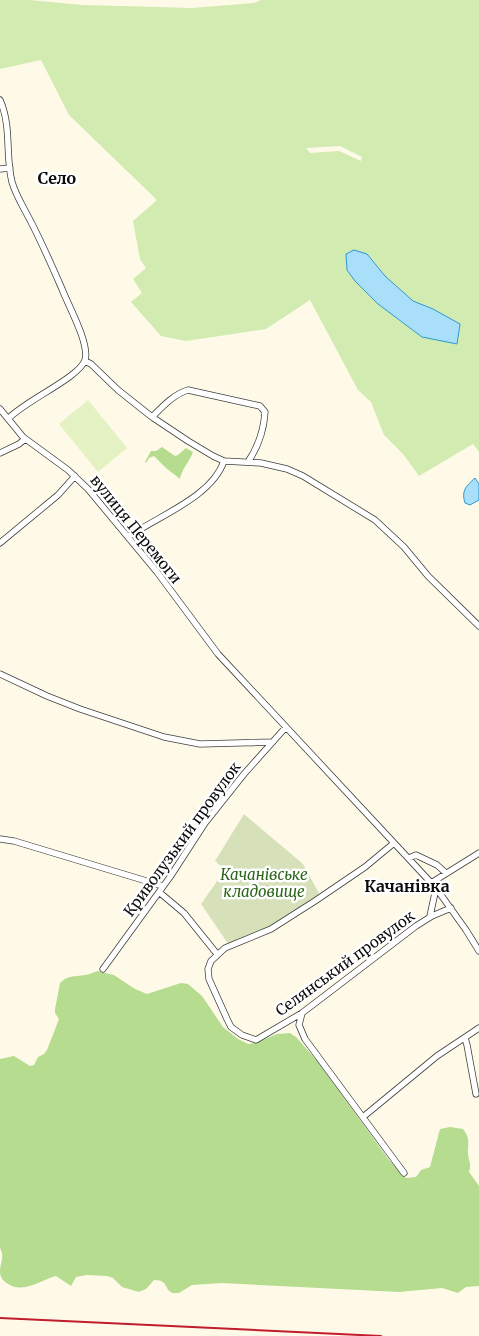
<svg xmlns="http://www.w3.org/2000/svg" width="479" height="1336" font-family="Merriweather,serif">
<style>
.green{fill:#d1ebb1;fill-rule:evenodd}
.forest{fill:#b5dc8f}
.cemetery{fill:#d6e1ba}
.pitch{fill:#e3f1c3}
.water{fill:#aadff9;stroke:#2d99d4}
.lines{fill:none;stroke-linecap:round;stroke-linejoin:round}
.minor-casing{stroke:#3e3e3e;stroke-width:7}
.minor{stroke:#fff;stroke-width:5.5}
.rail{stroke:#c11d2c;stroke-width:2}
.labels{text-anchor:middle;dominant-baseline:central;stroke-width:5;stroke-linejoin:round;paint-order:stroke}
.street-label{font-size:15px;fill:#0b0b0b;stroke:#fff}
.park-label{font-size:15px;font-style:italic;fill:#2c6519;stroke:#fff}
.neighbourhood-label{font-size:16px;font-weight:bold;fill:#0b0b0b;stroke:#fff}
</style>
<rect width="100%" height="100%" fill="#fffae8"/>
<path class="green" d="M0,0H29L83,5L192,8L254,3L261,0H479V452L473,444L419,476L403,454L384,435L371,402L358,390L310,300L266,329L186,341L161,336L131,302L142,293L133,279L146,268L140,259L133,221L157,200L69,115L41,60L0,69ZM340,146L362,157L361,161L339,151L310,153L306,148ZM346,254H367L385,276L413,301L433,309L355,281L347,270Z"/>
<path class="forest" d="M162,447L175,456L178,455L186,448L193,452C190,461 181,470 180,479L166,468L154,456L149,458L146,463L145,462L151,451H156Z
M97,971L114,975L135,989L147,994L181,983L188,984L202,996L223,1027L238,1039L248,1044L255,1043L277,1034L290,1033L296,1037L318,1062L389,1160L406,1178L416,1177L421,1170L430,1167L440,1129L450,1127L463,1129C470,1138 468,1142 468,1152C468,1161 472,1163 469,1172L479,1186V1286L466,1287L458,1293L442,1288L399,1292L222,1283L192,1285L179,1293H172L168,1290C165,1283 163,1280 154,1280L146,1289L139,1292L122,1287L113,1278L107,1276L87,1275L76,1277L71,1286L56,1276C41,1280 23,1294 8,1284C3,1281 0,1277 0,1271C0,1263 5,1257 0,1248V1059L14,1056L30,1066L34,1065L38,1057L44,1054L47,1050L59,1019L55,1013V1009L60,983C70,972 83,979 97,971Z"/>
<path class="cemetery" d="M244,814L303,864L320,895L274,925L229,945L201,904L225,870L215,861Z"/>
<path class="pitch" d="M88,400L127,448L98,472L59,424Z"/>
<path class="water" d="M354,250L367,254L385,276L413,301L433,309L460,324L457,344L422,337L378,304L355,281L347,270L346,254Z
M475,478L479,484V500L470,505L465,503C461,491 466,486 475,478Z"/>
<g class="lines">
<g class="minor-casing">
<path id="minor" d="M0,100C12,127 5,155 12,182C16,196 24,208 30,220C42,243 52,266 62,289C68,305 90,344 85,360C79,378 24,401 8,419
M0,169L10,168
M85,361L91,364L118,390L152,417L188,441L213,456L224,461L261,463L287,469L303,476L375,520L404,547L428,576L479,626
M0,409L23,437L68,470L88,489L157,572L218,654L436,888L466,930L479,951
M152,417C162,407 174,394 188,390L260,406L265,412C264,429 258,447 248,462
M0,453L19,444L25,439
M128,537C158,516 212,497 224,461
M0,543L58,495L75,476
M0,674L47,696L80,709L164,737L200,744L272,742
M0,839L14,841L163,886
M394,843L365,867L315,901L271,929L225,948L211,961L208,969L209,979L227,1019L231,1027L242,1035L256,1040L302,1013L416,926L432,916L451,908
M409,858L416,855L437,865L446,873
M431,883L479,853
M159,892L184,913L217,954
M430,916L436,888
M103,969L170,877L205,823L244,774L286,727
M302,1013L299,1025L305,1039L404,1173
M465,1038L467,1045L476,1094
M363,1117L437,1056L479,1028"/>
</g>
<use href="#minor" class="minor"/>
<path class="rail" d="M0,1318L381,1336"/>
</g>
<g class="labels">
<g class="street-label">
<text transform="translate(136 529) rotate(51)">вулиця Перемоги</text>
<text transform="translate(182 839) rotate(-54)">Криволузький провулок</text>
<text transform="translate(345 963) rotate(-36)">Селянський провулок</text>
</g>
<g class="park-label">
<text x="264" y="874">Качанівське<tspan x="264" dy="17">кладовище</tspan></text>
</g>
<g class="neighbourhood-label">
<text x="57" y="178">Село</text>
<text x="407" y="886">Качанівка</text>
</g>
</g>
</svg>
